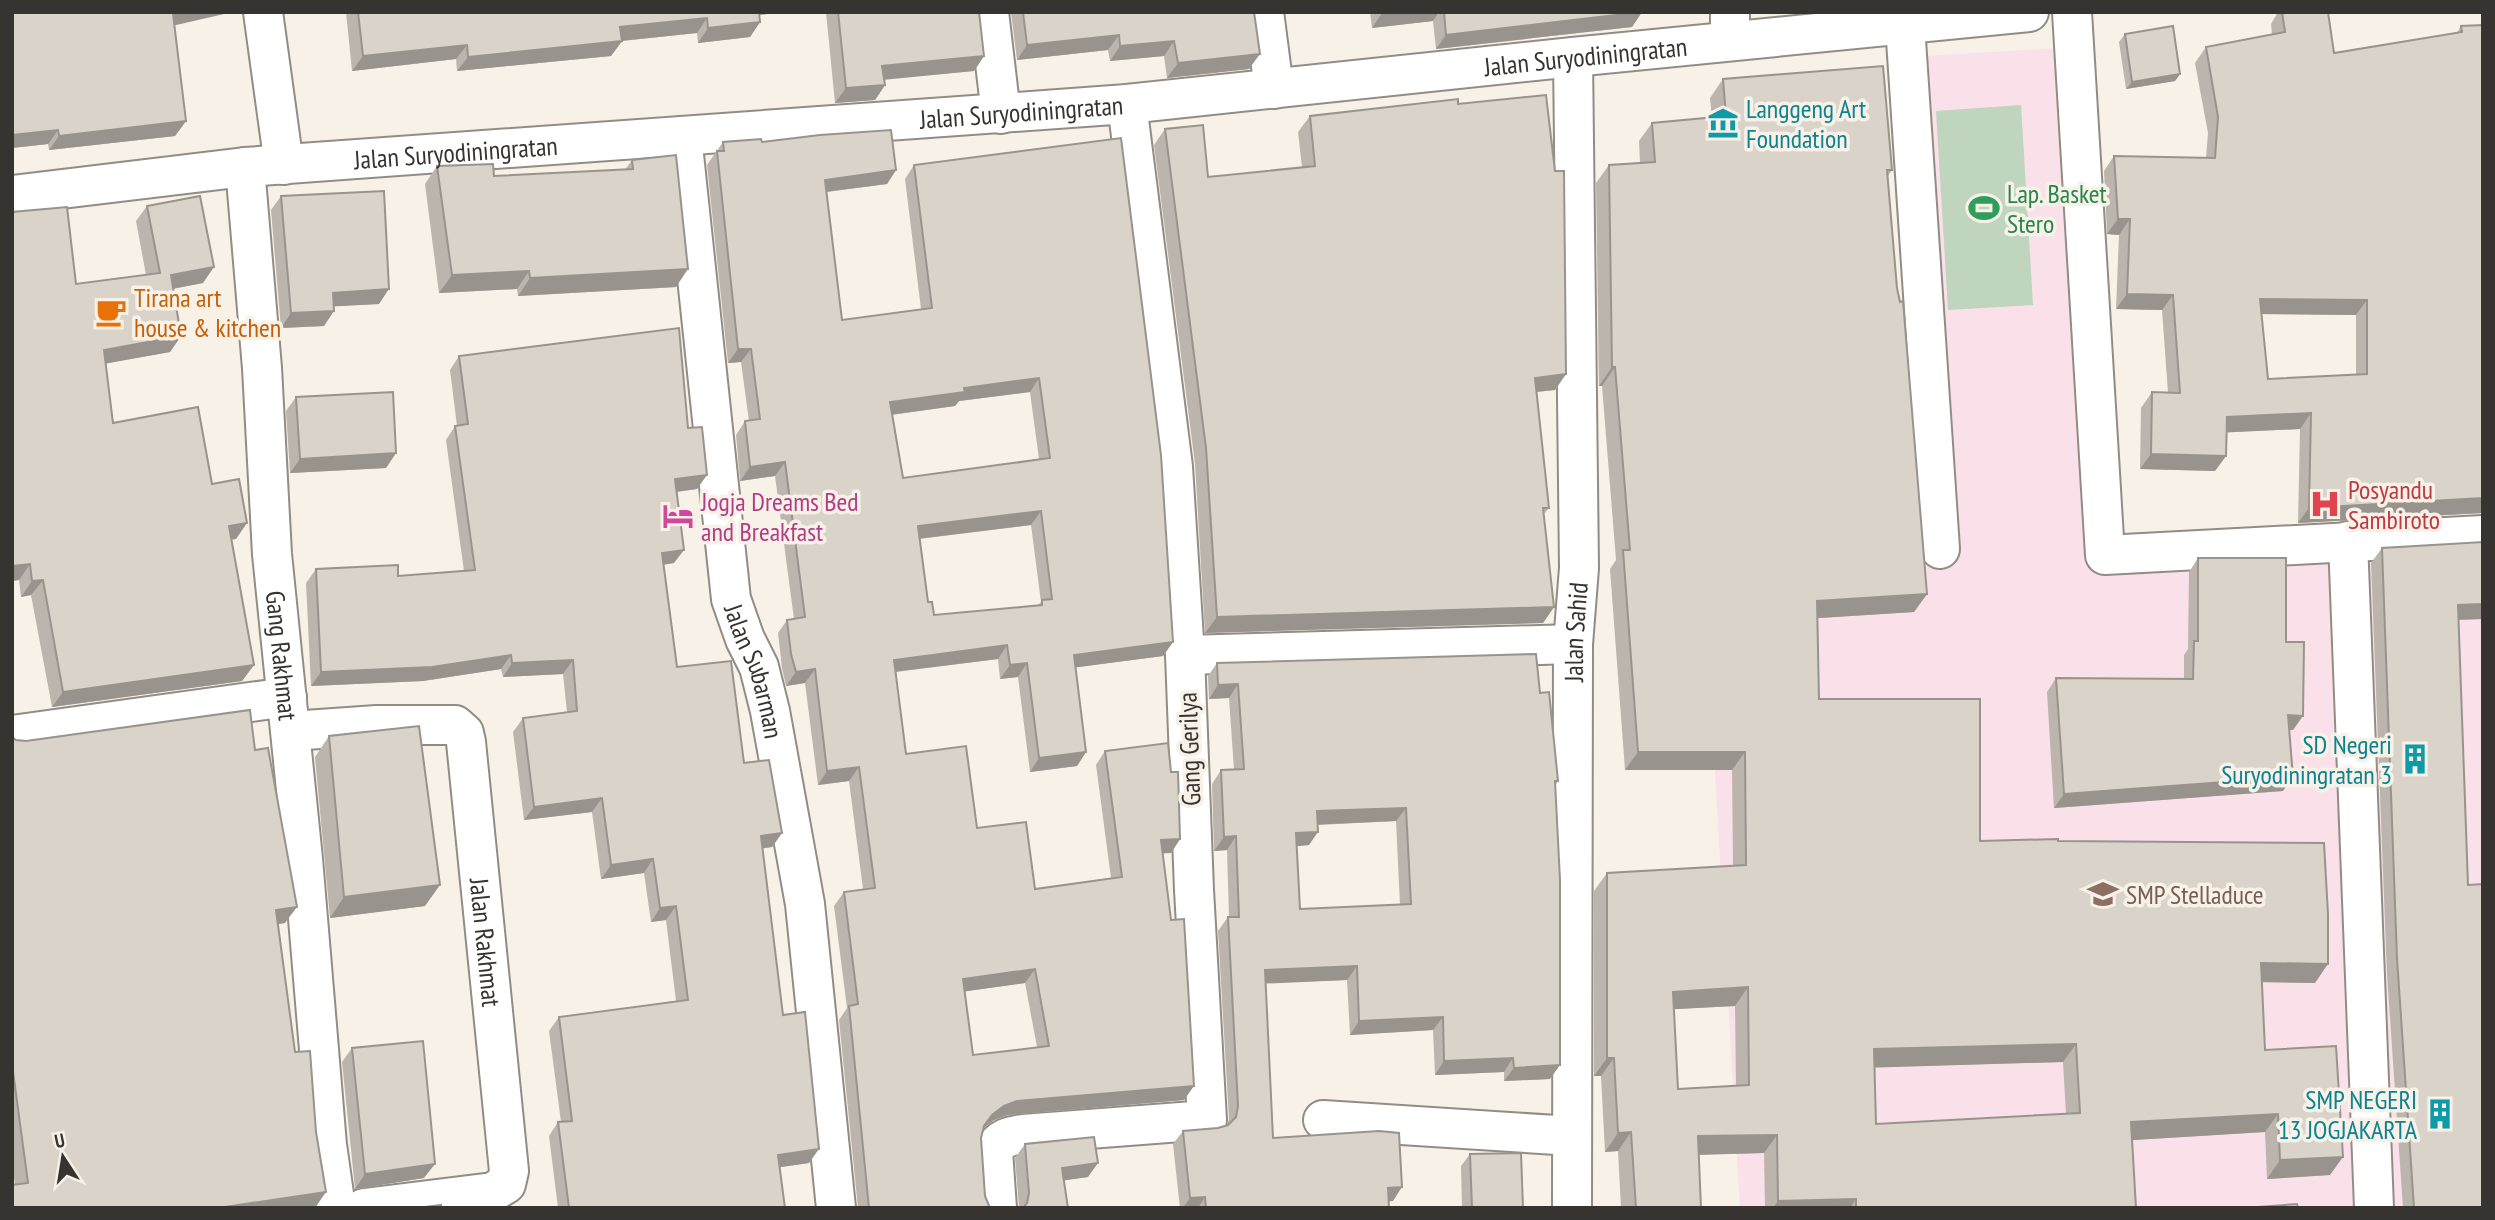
<svg xmlns="http://www.w3.org/2000/svg" width="2495" height="1220" font-family="'PT Sans Narrow',sans-serif">
<style>
.education{fill:#fae0e8}
.green{fill:#bfd5bd}
.lines{fill:none;stroke-linecap:round;stroke-linejoin:round}
.street-casing{stroke:#928d84;stroke-width:42}
.secondary-casing{stroke:#928d84;stroke-width:42}
.street{stroke:#fff;stroke-width:38}
.secondary{stroke:#fff;stroke-width:38}
.wall{fill:#bbb5ad;fill-rule:evenodd}
.shaded-wall{fill:#98948d}
.building{fill:#d9d3c9;stroke:#98948d;stroke-width:2;fill-rule:evenodd}
.labels{text-anchor:middle;dominant-baseline:central;stroke-width:7;stroke-linejoin:round;paint-order:stroke}
.street-label{font-size:26px;fill:#363330;stroke:#f8f1e7}
.culture-label{font-size:26px;fill:#0d838f;stroke:#f8f1e7;text-anchor:end}
.leisure-label{font-size:26px;fill:#27864d;stroke:#f8f1e7;text-anchor:start}
.food-label{font-size:26px;fill:#c56008;stroke:#f8f1e7;text-anchor:start}
.health-label{font-size:26px;fill:#be3a42;stroke:#f8f1e7;text-anchor:start}
.hotel-label{font-size:26px;fill:#b23c85;stroke:#f8f1e7;text-anchor:start}
.education-label{font-size:26px;fill:#785e54;stroke:#f8f1e7;text-anchor:start}
</style>
<rect width="100%" height="100%" fill="#f8f1e7"/>
<path class="education" d="M2062,48L2105,555L2483,538V1208H1740L1704,580L1953,565L1924,56Z"/>
<path class="green" d="M2021,105L2033,305L1948,310L1936,111Z"/>
<g class="lines">
<g class="street-casing">
<g id="street">
<path d="M263,12L284,165"/>
<path d="M989,12L1001,114"/>
<path d="M1264,12L1274,89"/>
<path d="M1730,12V41"/>
<path d="M2072,12L2105,555L2483,535"/>
<path d="M1905,25L1940,549"/>
<path id="s1" d="M682,136L731,599L745,639L759,667L770,711L805,904L836,1208"/>
<path id="s2" d="M245,167L262,368L272,554L303,859L327,1145L335,1201L341,1208"/>
<path d="M2348,541L2374,1208"/>
<path d="M1185,655L1573,644"/>
<path id="s3" d="M291,731L377,725H455L464,733L466,742L509,1171L506,1184L493,1192L364,1208"/>
<path d="M12,735L287,697"/>
<path d="M1323,1120L1572,1136"/>
<path d="M997,1208L993,1151C1000,1138 1009,1136 1023,1134L1207,1120L1194,890L1185,655L1173,467L1127,104"/>
<path id="s4" d="M1572,1208L1573,644L1579,568L1573,57"/>
</g>
</g>
<g class="secondary-casing">
<g id="secondary">
<path id="s5" d="M12,195L245,167L1127,104L1573,57L2029,12"/>
</g>
</g>
<use href="#street" class="street"/>
<use href="#secondary" class="secondary"/>
</g>
<path class="wall" d="M346,12H785L759,15L760,22L750,37L698,43L697,33L622,41L611,56L457,71L456,59L352,71Z
M826,12H979L984,56L974,71L884,79L885,85L875,100L835,103Z
M1011,12H1254L1249,69L1167,78L1164,56L1110,61L1108,50L1017,60Z
M1370,12H1642L1632,27L1436,49L1433,21L1372,28Z
M2278,12H2328L2334,53L2457,33L2461,26L2483,513L2298,523L2300,429L2227,432L2226,456L2215,471L2140,469L2141,408L2152,392L2168,393L2162,310L2116,309L2119,235L2107,234L2104,171L2114,156L2206,158L2208,133L2195,63L2206,47L2272,35L2271,24ZM2261,314L2356,315V374L2268,379Z
M175,26L186,121L175,136L49,150L48,144L12,148Z
M2125,34L2180,74L2175,81L2126,89L2119,42Z
M1723,79L1892,170L1888,176L1897,288L1927,594L1914,612L1818,618L1819,699L1980,841H2058L2315,983L2262,982L2265,1050L2330,1175L2267,1179L2265,1132L2132,1140L2136,1208H1765L1764,1153L1699,1155L1701,1208H1621L1618,1151L1605,1152L1601,1076H1594V891L1607,873L1733,866L1732,770H1625L1610,569L1616,560L1602,386H1599L1596,183L1609,165L1640,163L1639,141L1652,123L1712,118L1710,98ZM1735,1006L1736,1086L1678,1089L1674,1009ZM2063,1062L2066,1114L1876,1124L1874,1067Z
M1458,104L1566,374L1555,390L1537,392L1549,508L1544,514L1554,607L1543,623L1205,633L1195,464L1154,145L1165,129L1208,177L1302,167L1298,132L1310,116Z
M1121,138L1173,642L1163,656L1076,667L1086,752L1077,766L1030,772L1018,677L1000,679L998,659L896,672L906,754L1035,889L1111,878L1096,765L1105,751L1180,839L1171,853H1162L1184,1100L1008,1115L994,1120L984,1128L981,1138L985,1196L990,1208H858L839,1020L847,1008L834,906L844,892L863,889L849,781L818,785L805,683L786,686L782,668L778,633L787,620L794,619L775,476L740,481L736,435L745,421H749L741,362L728,363L707,165L723,142H762L896,170L887,184L827,192L842,320L921,309L905,179L914,165ZM1030,392L1039,459L903,478L892,415L955,406L959,401ZM1031,525L1041,602L1038,605L934,615L928,602L919,539ZM1025,983L1037,1047L973,1055L965,991Z
M632,160L676,287L518,296L517,289L439,293L425,184L437,166L494,176L625,170Z
M281,196L379,304L334,306L324,326L281,328L271,210Z
M147,206L203,283L173,289L181,336L170,352L105,363L113,423L212,484L236,539H231L254,665L242,681L52,707L31,595L21,597L19,580L12,581V212L76,284L146,275L136,221Z
M459,356L688,428L697,489L677,492L674,563L663,565L677,667L744,763L782,833L772,847L762,848L783,1015L809,1163L780,1167L785,1208H558L549,1136L558,1122H561L549,1031L559,1017L676,1001L666,920L651,922L644,873L601,879L592,812L524,820L513,732L523,718L567,712L563,674L503,677L501,669L423,681L311,686L306,583L316,569L398,576L464,571L446,440L455,426H457L450,370Z
M296,397L396,453L386,468L290,473L286,411Z
M2483,542V619L2458,620L2468,885L2483,1208H2403L2387,974L2371,563L2382,548Z
M2198,558L2286,642L2293,730H2289L2283,791L2054,808L2047,692L2056,678L2184,679V655L2188,649L2189,572Z
M1217,663L1540,693L1558,781L1555,786L1550,1079L1504,1081V1072L1435,1075L1433,1030L1350,1035L1347,980L1266,983L1273,1138L1393,1201H1389V1208H1180L1173,1144L1183,1131L1218,1128L1227,1125L1229,1119L1218,931L1228,917H1229L1227,850L1214,851L1212,784L1221,770H1234L1229,698L1209,699L1208,676ZM1396,821L1400,905L1300,909L1297,846L1309,845L1318,825Z
M329,736L425,906L330,918L315,757Z
M12,737L16,740L26,741L255,750L285,923L278,924L295,1052L316,1132L326,1192L15,1185L12,1164Z
M352,1048L424,1178L355,1189L342,1062Z
M1025,1144L1088,1177L1064,1180L1068,1208H1019L1015,1158Z
M1470,1154L1523,1208H1462L1461,1166Z"/>
<path class="shaded-wall" d="M180,12H233L163,28L173,14Z
M750,12H785L747,16Z
M1387,12H1439L1433,21L1372,28L1382,13Z
M1642,12L1632,27L1436,49L1446,35Z
M707,18L697,33L610,42L620,27Z
M760,22L750,37L698,43L708,28Z
M1119,35L1108,50L1017,60L1027,45Z
M622,41L611,56L457,71L468,57Z
M1174,41L1164,56L1110,61L1120,46Z
M467,45L456,59L352,71L363,56Z
M1260,54L1249,69L1167,78L1178,63Z
M984,56L974,71L872,81L882,66Z
M2180,74L2175,81L2126,89L2132,82Z
M885,85L875,100L835,103L846,88Z
M186,121L175,136L49,150L59,136Z
M58,130L48,144L12,148V135Z
M896,170L887,184L816,193L825,180Z
M2118,219H2130L2119,235L2107,234Z
M214,267L203,283L160,291L171,275Z
M688,269L676,287L518,296L530,278Z
M529,271L517,289L439,293L452,275Z
M389,289L379,304L323,307L333,293Z
M2127,294L2173,295L2162,310L2116,309Z
M2260,299L2367,300L2356,315L2249,314Z
M334,311L324,326L281,328L291,313Z
M181,336L170,352L93,366L104,350Z
M738,349H751L741,362L728,363Z
M1612,367H1615L1602,386H1599Z
M1566,374L1555,390L1524,393L1535,378Z
M1039,378L1030,392L959,401L955,406L881,416L890,402L964,388Z
M2311,413L2300,429L2216,433L2227,417Z
M396,453L386,468L290,473L300,459Z
M2151,454L2226,456L2215,471L2140,469Z
M785,462L775,476L740,481L750,467Z
M707,475L697,489L666,493L675,479Z
M2483,498V513L2298,523L2309,508Z
M1041,511L1031,525L908,540L918,526Z
M247,523L236,539L218,542L229,526Z
M684,550L674,563L652,566L662,553Z
M30,564L19,580L12,581V566Z
M43,580L31,595L21,597L32,581Z
M1927,594L1914,612L1804,619L1817,601Z
M2483,604V619L2447,620L2458,605Z
M1554,607L1543,623L1205,633L1217,617Z
M1173,642L1163,656L1064,669L1074,655Z
M1007,645L998,659L884,673L894,660Z
M511,655L501,669L423,681L311,686L321,672Z
M573,660L563,674L503,677L512,663Z
M1027,663L1018,677L1000,679L1010,665Z
M254,665L242,681L52,707L63,692Z
M815,669L805,683L786,686L796,672Z
M1238,684L1229,698L1209,699L1218,685Z
M2288,715L2303,716L2293,730L2278,729Z
M1086,752L1077,766L1030,772L1039,758Z
M1638,752H1745L1732,770H1625Z
M859,767L849,781L818,785L827,771Z
M2293,777L2283,791L2054,808L2064,794Z
M602,798L592,812L524,820L534,807Z
M1406,808L1396,821L1308,825L1317,811Z
M1318,832L1309,845L1287,847L1296,833Z
M782,833L772,847L751,850L761,836Z
M1236,836L1227,850L1214,851L1224,837Z
M1180,839L1171,853L1151,854L1161,840Z
M653,859L644,873L601,879L611,865Z
M440,885L425,906L330,918L344,897Z
M676,906L666,920L651,922L660,908Z
M297,907L285,923L265,926L276,910Z
M2261,963L2328,964L2315,983L2248,982Z
M1357,966L1347,980L1256,984L1265,970Z
M1035,969L1025,983L954,993L963,979Z
M1748,987L1735,1006L1660,1010L1673,992Z
M1443,1017L1433,1030L1350,1035L1359,1021Z
M2076,1044L2063,1062L1861,1068L1874,1049Z
M1513,1058L1504,1072L1435,1075L1444,1061Z
M1607,1058H1614L1601,1076H1594Z
M1560,1065L1550,1079L1504,1081L1514,1068Z
M1194,1086L1184,1100L1008,1115L994,1120L982,1129L992,1115L1004,1106L1017,1101Z
M2278,1114L2265,1132L2118,1141L2131,1122Z
M1631,1132L1618,1151L1605,1152L1618,1133Z
M1777,1135L1764,1153L1685,1155L1698,1136Z
M819,1149L809,1163L768,1169L778,1155Z
M2343,1157L2330,1175L2267,1179L2280,1160Z
M1098,1163L1088,1177L1053,1182L1062,1168Z
M435,1164L424,1178L355,1189L365,1174Z
M1402,1187L1393,1201L1378,1202L1388,1188Z
M326,1192L315,1208H218Z
M1205,1197L1198,1208H1183L1190,1198Z
M1856,1199L1850,1208H1773L1778,1201Z"/>
<path class="building" d="M12,12H180L173,14L186,121L59,136L58,130L12,135Z
M358,12H759L760,22L708,28L707,18L620,27L622,41L468,57L467,45L363,56Z
M838,12H979L984,56L882,66L885,85L846,88Z
M1023,12H1254L1260,54L1178,63L1174,41L1120,46L1119,35L1027,45Z
M1444,12H1642L1446,35Z
M2282,12H2328L2334,53L2462,32L2461,26L2483,25V498L2309,508L2311,413L2227,417L2226,456L2151,454L2152,392L2180,393L2173,295L2127,294L2130,219H2118L2114,156L2215,158L2218,117L2206,47L2285,32ZM2260,299L2367,300V374L2268,379Z
M2173,26L2180,74L2132,82L2125,34Z
M1883,66L1892,170H1887L1897,288L1900,302L1903,301L1927,594L1817,601L1819,699H1980V841L2058,839V841L2324,843L2328,914V964L2261,963L2265,1050L2336,1046L2343,1157L2280,1160L2278,1114L2131,1122L2136,1208H1856V1199L1778,1201L1777,1135L1698,1136L1701,1208H1636L1631,1132L1618,1133L1614,1058H1607V873L1746,865L1745,752H1638L1623,550H1630L1615,367H1612L1609,165L1655,162L1652,123L1726,116L1723,79ZM1748,987L1749,1085L1678,1089L1673,992ZM2076,1044L2080,1113L1876,1124L1874,1049Z
M1546,95L1555,171H1564L1566,374L1535,378L1549,508H1543L1554,607L1217,617L1206,448L1165,129L1203,125L1208,177L1315,166L1310,116L1458,99V104Z
M891,130L896,170L825,180L842,320L932,308L914,165L1121,138L1161,455L1173,642L1074,655L1086,752L1039,758L1027,663L1010,665L1007,645L894,660L906,754L966,746L977,828L1026,822L1035,889L1122,877L1105,751L1168,743L1171,772H1178L1180,839L1161,840L1171,920L1184,919L1194,1086L1017,1101L1004,1106L992,1115L984,1126L981,1138L985,1196L990,1208H869L849,1006L858,1004L844,892L875,888L859,767L827,771L815,669L796,672L791,654L787,620L805,617L785,462L750,467L745,421L760,419L751,349H738L717,151H724L723,142L761,139L762,142L820,135ZM1039,378L1050,458L903,478L890,402L965,392L964,388ZM1041,511L1052,599L1042,600V605L934,615L932,602H928L918,526ZM1035,969L1049,1046L973,1055L963,979Z
M676,155L688,269L530,278L529,271L452,275L437,166L493,164L494,176L633,169L632,160Z
M384,191L389,289L333,293L334,311L291,313L281,196Z
M200,196L214,267L171,275L181,336L104,350L113,423L198,407L212,484L239,479L247,523L229,526L254,665L63,692L43,580L32,581L30,564L12,566V212L67,207L76,284L160,273L147,206Z
M679,328L688,428L702,427L707,475L675,479L684,550L662,553L677,667L731,661L744,763L769,760L782,833L761,836L783,1015L805,1012L819,1149L778,1155L785,1208H569L558,1122L572,1121L559,1017L688,1000L676,906L660,908L653,859L611,865L602,798L534,807L523,718L577,711L573,660L512,663L511,655L432,667L321,672L316,569L398,565V576L475,570L455,426L468,424L459,356Z
M393,392L396,453L300,459L296,397Z
M2483,542V604L2458,605L2468,885L2483,884V1208H2414L2397,958L2382,548Z
M2198,558H2286V642H2304L2303,716L2288,715L2293,777L2064,794L2056,678L2193,679L2194,641H2198Z
M1536,654L1540,693L1549,692L1558,781H1555L1560,880V1065L1514,1068L1513,1058L1444,1061L1443,1017L1359,1021L1357,966L1265,970L1273,1138L1379,1131L1399,1133L1402,1187L1388,1188L1389,1208H1206L1205,1197L1190,1198L1183,1131L1218,1128L1228,1125L1236,1117L1238,1106L1228,917H1239L1236,836L1224,837L1221,770L1244,769L1238,684L1218,685L1217,663ZM1406,808L1411,904L1300,909L1296,833L1318,832L1317,811Z
M250,710L255,750L268,748L297,907L276,910L295,1052L310,1051L316,1132L326,1192L218,1208H12V1185L28,1183L12,1064V737L16,740L26,741Z
M419,726L440,885L344,897L329,736Z
M423,1041L435,1164L365,1174L352,1048Z
M1094,1137L1098,1163L1062,1168L1068,1208H1023L1027,1203L1029,1193L1025,1144Z
M1521,1153L1523,1208H1472L1470,1154Z
M2297,1204L2298,1208H2244Z
M441,1205V1208H417Z"/>
<defs>
<g id="museum-bare" transform="scale(2.415)"><path d="M0-6L6-3V-2H-6V-3ZM-5-1h2V3h-2ZM-1-1h2V3h-2ZM3-1h2V3H3ZM-6 4H6V6H-6Z" fill="#0f9aa8" stroke="#f8f1e7" stroke-width="2.5" paint-order="stroke"/></g>
<g id="stadium-bare" transform="scale(2.415)"><path d="M0-5a6.5 5 0 1 0 0 10a6.5 5 0 1 0 0-10ZM-3.5-1.8h7v3.6h-7Z" fill="#2e9e5b" stroke="#f8f1e7" stroke-width="2.5" paint-order="stroke"/></g>
<g id="cafe-bare" transform="scale(2.415)"><path d="M-5.5-4.5H6V0H3Q3 3.5 0 3.5H-2.5Q-5.5 3.5-5.5 0ZM3-3.2v2h1.7v-2ZM-6 4.5H4V6H-6Z" fill="#e8710a" stroke="#f8f1e7" stroke-width="2.5" paint-order="stroke"/></g>
<g id="hospital-bare" transform="scale(2.415)"><path d="M-5-5h3v3.5h4V-5h3V5h-3V1.5h-4V5h-3Z" fill="#e0444e" stroke="#f8f1e7" stroke-width="2.5" paint-order="stroke"/></g>
<g id="hotel-bare" transform="scale(2.415)"><path d="M-6-4.5h1.5V1H6V5H4.5V3h-9V5H-6ZM-4 0a1.8 1.8 0 1 1 3.6 0ZM.5 0V-2.5h3Q6-2.5 6 0Z" fill="#d1479c" stroke="#f8f1e7" stroke-width="2.5" paint-order="stroke"/></g>
<g id="building-bare" transform="scale(2.415)"><path d="M-4-6H4V6H1V3H-1V6H-4ZM-2.5-4.3h1.7v1.8h-1.7ZM.8-4.3h1.7v1.8H.8ZM-2.5-1h1.7V.8h-1.7ZM.8-1h1.7V.8H.8Z" fill="#0f9aa8" stroke="#f8f1e7" stroke-width="2.5" paint-order="stroke"/></g>
<g id="school-bare" transform="scale(2.415)"><path d="M0-5L7-2L0 1L-7-2ZM-4 1L0 2.5L4 1V4Q0 6-4 4Z" fill="#8d6e63" stroke="#f8f1e7" stroke-width="2.5" paint-order="stroke"/></g>
</defs>
<g fill-rule="evenodd">
<use href="#museum-bare" x="1723" y="123"/>
<use href="#stadium-bare" x="1984" y="208"/>
<use href="#cafe-bare" x="111" y="312"/>
<use href="#hospital-bare" x="2325" y="504"/>
<use href="#hotel-bare" x="678" y="516"/>
<use href="#building-bare" x="2415" y="759"/>
<use href="#school-bare" x="2103" y="894"/>
<use href="#building-bare" x="2440" y="1114"/>
</g>
<g class="labels">
<g class="street-label">
<text stroke="none"><textPath href="#s5" startOffset="1580">Jalan Suryodiningratan</textPath></text>
<text stroke="none"><textPath href="#s5" startOffset="1013">Jalan Suryodiningratan</textPath></text>
<text stroke="none"><textPath href="#s5" startOffset="446">Jalan Suryodiningratan</textPath></text>
<text stroke="none"><textPath href="#s4" startOffset="576">Jalan Sahid</textPath></text>
<text stroke="none"><textPath href="#s2" startOffset="490">Gang Rakhmat</textPath></text>
<text stroke="none"><textPath href="#s1" startOffset="542">Jalan Subarman</textPath></text>
<text transform="translate(1189 749) rotate(-92)">Gang Gerilya</text>
<text stroke="none"><textPath href="#s3" startOffset="387">Jalan Rakhmat</textPath></text>
</g>
<g class="culture-label">
<text x="1746" y="108" text-anchor="start">Langgeng Art<tspan x="1746" dy="30">Foundation</tspan></text>
<text x="2392" y="744">SD Negeri<tspan x="2392" dy="30">Suryodiningratan 3</tspan></text>
<text x="2417" y="1099">SMP NEGERI<tspan x="2417" dy="30">13 JOGJAKARTA</tspan></text>
</g>
<g class="leisure-label">
<text x="2007" y="193">Lap. Basket<tspan x="2007" dy="30">Stero</tspan></text>
</g>
<g class="food-label">
<text x="134" y="297">Tirana art<tspan x="134" dy="30">house &amp; kitchen</tspan></text>
</g>
<g class="health-label">
<text x="2348" y="489">Posyandu<tspan x="2348" dy="30">Sambiroto</tspan></text>
</g>
<g class="hotel-label">
<text x="701" y="501">Jogja Dreams Bed<tspan x="701" dy="30">and Breakfast</tspan></text>
</g>
<g class="education-label">
<text x="2126" y="894">SMP Stelladuce</text>
</g>
</g>
<rect width="2495" height="1220" fill="none" stroke="#363330" stroke-width="28"/>
<g transform="translate(63 1157) rotate(348)" stroke="#f8f1e7" stroke-width="5" paint-order="stroke">
<path d="M0-5L12 26L0 18L-12 26Z" fill="#363330"/>
<text y="-10" font-size="19" font-weight="bold" text-anchor="middle" fill="#363330">U</text>
</g>
</svg>
